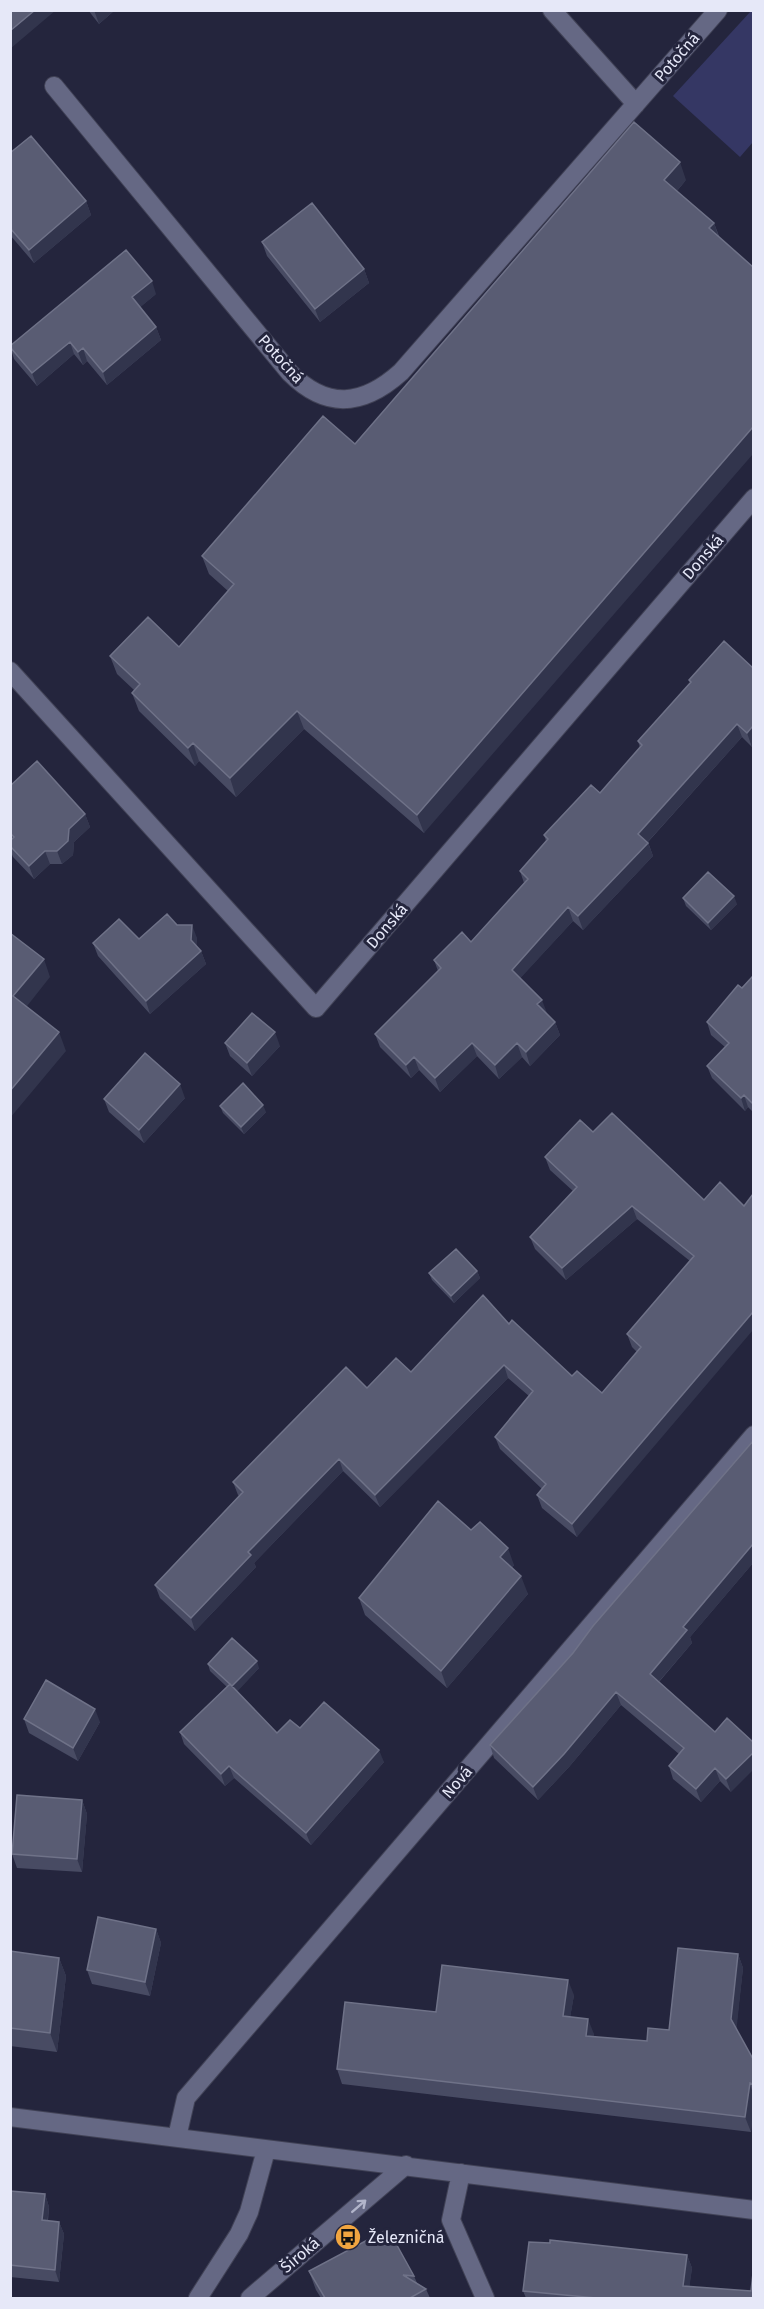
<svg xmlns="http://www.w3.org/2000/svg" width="764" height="2309" font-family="'Fira Sans',sans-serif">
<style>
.green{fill:#353764}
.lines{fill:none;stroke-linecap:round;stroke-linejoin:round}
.minor-casing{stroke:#414256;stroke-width:20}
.minor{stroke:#656884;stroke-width:18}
.wall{fill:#484b63}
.shaded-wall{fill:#32354d}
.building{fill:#595c73;stroke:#6f7288;stroke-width:1.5}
.oneway{stroke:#b2b5ca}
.labels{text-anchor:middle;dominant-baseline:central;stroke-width:6;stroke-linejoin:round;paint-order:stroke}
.street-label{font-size:16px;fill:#e6e8f8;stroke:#24253d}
.poi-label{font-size:16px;fill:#e6e8f8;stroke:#24253d;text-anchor:start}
</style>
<rect width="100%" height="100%" fill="#24253d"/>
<path class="green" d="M751,11H754L753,142L740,157L673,96Z"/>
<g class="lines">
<g class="minor-casing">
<path id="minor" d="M552,10L636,104
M54,86L290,373C327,410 363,406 401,372L718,10
M10,671L316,1008L754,498
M10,2117L754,2210
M177,2137L186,2098L754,1435
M461,2173L451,2220L485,2298
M198,2298L239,2234L249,2212L266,2150
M250,2298L406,2165"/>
</g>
<use href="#minor" class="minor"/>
</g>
<path class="wall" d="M88,10H115L99,24Z
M10,153L86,201L91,215L34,263L10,235Z
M686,180L677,191L714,223L719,236L424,833L304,729L236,797L199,761L195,766L139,711L132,693L134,690L117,674L110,656L179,647L228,591L209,574L202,556L355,444Z
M262,242L364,269L369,283L320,322L267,256Z
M156,294L140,307L156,327L161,340L107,385L87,361L83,365L74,354L37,386L14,359L10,346Z
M724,641L752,747L742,737L648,842L653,856L583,930L573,921L520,978L546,1013L555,1022L560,1035L530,1066L522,1057L499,1079L477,1056L440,1092L419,1070L411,1078L380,1047L375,1034L438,971L434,960L471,942L524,883L520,871L546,841L544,835L600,793L640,748L638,741L690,683L689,680Z
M10,786L85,814L90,827L74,842L73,855L62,864H50L34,879L13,857L10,850Z
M683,898L737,904L711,930L686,906Z
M177,925L197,938L196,946L201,951L206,964L150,1014L98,956L93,943L139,939Z
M753,976V1112L748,1107L745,1111L712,1078L707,1066L725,1047L711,1035L707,1022Z
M225,1043L280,1046L252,1076L230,1056Z
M185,1098L144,1143L109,1112L104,1099Z
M220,1106L266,1112L244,1134L223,1113Z
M593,1132L704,1200L744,1206L577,1537L542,1508L537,1495L542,1489L500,1449L495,1437L529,1396L508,1378L380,1507L343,1471L254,1563L256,1567L195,1631L160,1598L155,1585L239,1496L238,1495L233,1482L367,1388L411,1372L509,1324L572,1376L602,1393L637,1352L632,1347L627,1334L690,1261L637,1219L566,1280L535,1249L530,1237L573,1191L550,1170L545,1157Z
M477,1271L480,1278L454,1303L432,1280L429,1273Z
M753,1441V1563L690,1637L692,1643L659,1682L715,1732L731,1792L720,1781L701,1802L673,1779L669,1766L679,1754L621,1705L569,1767L538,1800L494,1758L490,1745L573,1653Z
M471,1530L514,1565L512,1568L528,1594L447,1688L365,1615L359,1598Z
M208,1664L259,1668L236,1692L277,1733L300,1728L384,1762L311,1845L234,1778L225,1786L184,1744L180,1732L227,1687L210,1671Z
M24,1719L100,1722L78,1761L29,1733Z
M82,1800L87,1814L82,1872L17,1868L12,1854Z
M156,1929L161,1943L150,1996L92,1984L87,1970Z
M10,1951L59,1958L66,1976L57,2052L10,2046Z
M738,1954L743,1968L736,2029L753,2059V2109L751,2132L342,2084L337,2069L436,2012L574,1995L570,2017L594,2034L593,2037L647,2041L669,2030Z
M10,2191L45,2194L49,2207L48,2221L59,2222L64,2234L59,2282L10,2277Z
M388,2229L414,2276L417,2283L426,2289L430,2298H321L316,2290L309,2271Z
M687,2255L692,2268L689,2287L751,2291L753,2298H526L523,2291Z"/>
<path class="shaded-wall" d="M35,10H56L10,49V31Z
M94,10H115L99,24Z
M680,162L686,180L671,198L664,180Z
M86,201L91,215L34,263L29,250Z
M714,223L720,241L709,228Z
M364,269L369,283L320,322L315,309Z
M152,281L156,294L137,310L132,297Z
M156,327L161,340L107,385L103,372Z
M70,342L74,354L37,386L32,373Z
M83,348L87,361L83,365L78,352Z
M753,427V454L424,833L417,815Z
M297,711L304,729L236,797L230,778Z
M737,724L742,737L643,847L638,834Z
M753,726V745L752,747L747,733Z
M193,743L199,761L195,766L188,748Z
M85,814L90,827L74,842L73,855L62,864L57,851L69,829Z
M648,843L653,856L583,930L578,916Z
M45,851L50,864L34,879L29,866Z
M734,896L737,904L711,930L708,923Z
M568,907L573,921L516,983L512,970Z
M192,925L197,938L196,954L191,940Z
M201,951L206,964L150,1014L146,1001Z
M44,959L50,977L20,1015L13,996Z
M542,1000L547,1013L537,1004Z
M555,1022L560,1035L530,1066L526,1052Z
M59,1032L66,1051L10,1118V1091Z
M275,1032L280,1046L252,1076L247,1063Z
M472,1043L477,1056L440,1092L435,1078Z
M517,1043L522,1057L499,1079L495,1065Z
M414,1057L419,1070L411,1078L406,1065Z
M180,1084L185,1098L144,1143L139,1130Z
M744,1095L748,1107L745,1111L741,1098Z
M263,1105L266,1112L244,1134L241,1127Z
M632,1206L637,1219L566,1280L562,1268Z
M477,1271L480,1278L454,1303L451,1296Z
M753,1312V1330L577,1537L572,1524Z
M504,1365L508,1378L380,1507L375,1495Z
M339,1459L343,1471L254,1563L256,1567L195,1631L191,1618L248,1552Z
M753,1544V1563L690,1637L692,1643L654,1687L650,1674L683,1627Z
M508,1548L514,1565L506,1574L500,1557Z
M521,1576L528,1594L447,1688L441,1671Z
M257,1661L259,1668L235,1694L232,1686Z
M616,1692L621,1705L569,1767L538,1800L533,1787Z
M95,1709L100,1722L78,1761L73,1748Z
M379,1750L384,1762L311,1845L306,1833Z
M753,1753V1770L731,1792L726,1779Z
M229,1766L234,1778L225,1786L221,1774Z
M715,1768L720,1781L701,1802L696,1789Z
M82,1800L87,1814L82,1872L77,1859Z
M156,1929L161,1943L150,1996L145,1982Z
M738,1954L743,1968L736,2034L731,2019Z
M59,1958L66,1976L57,2052L50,2033Z
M568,1980L574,1995L568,2030L563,2016Z
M588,2019L594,2034L591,2051L586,2036Z
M750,2083L753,2094V2109L751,2132L745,2117Z
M45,2194L49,2207L46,2232L42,2220Z
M59,2222L64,2234L59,2282L55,2270Z
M687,2255L692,2268L688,2298L683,2286Z"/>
<path class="building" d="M10,10H35L10,31Z
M634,122L680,162L664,180L714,223L709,228L753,267V427L417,815L297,711L230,778L193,743L188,748L132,693L140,684L110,656L148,617L179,647L234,584L202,556L248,503L323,416L355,444Z
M31,136L86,201L29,250L10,228V153Z
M312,203L364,269L315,309L262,242Z
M126,250L152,281L132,297L156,327L103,372L83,348L78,352L70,342L32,373L10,347V346Z
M724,641L753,668V726L747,733L737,724L638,834L648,843L578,916L568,907L512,970L542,1000L537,1004L555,1022L526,1052L517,1043L495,1065L472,1043L435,1078L414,1057L406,1065L375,1034L441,968L434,960L462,932L471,942L528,879L520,871L548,839L544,835L591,785L600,793L642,745L638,741L691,682L689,680Z
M37,761L85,814L69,829L68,841L57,851H45L29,866L10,846V841L14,837L10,833V786Z
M708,872L734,896L708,923L683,898Z
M167,914L177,925H192L191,940L201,951L146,1001L93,943L119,919L139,939Z
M10,933L44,959L13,996L59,1032L10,1091Z
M753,976V1104L744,1095L741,1098L707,1066L729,1043L707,1022L738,985L742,988Z
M252,1013L275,1032L247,1063L225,1043Z
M145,1053L180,1084L139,1130L104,1099Z
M243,1083L263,1105L241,1127L220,1106Z
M612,1113L704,1200L720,1182L744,1206L753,1194V1312L572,1524L537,1495L546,1484L495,1437L533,1391L504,1365L375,1495L339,1459L248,1552L251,1555L191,1618L155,1585L243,1492L233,1482L346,1367L367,1388L396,1358L411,1372L483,1295L509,1324L512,1320L572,1376L577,1371L602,1393L641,1347L627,1334L694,1256L632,1206L562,1268L530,1237L577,1187L545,1157L580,1120L593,1132Z
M456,1249L477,1271L451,1296L429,1273Z
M753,1441V1544L683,1627L687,1630L650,1674L715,1732L727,1718L753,1742V1753L726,1779L715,1768L696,1789L669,1766L684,1748L616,1692L564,1754L533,1787L490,1745L573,1653L593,1626Z
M438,1501L471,1530L480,1522L508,1548L500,1557L521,1576L441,1671L359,1598Z
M232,1638L257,1661L232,1686L208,1664Z
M46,1680L95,1709L73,1748L24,1719Z
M230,1684L277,1733L290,1720L300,1728L324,1702L379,1750L306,1833L229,1766L221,1774L180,1732Z
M17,1795L82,1800L77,1859L12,1854Z
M98,1917L156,1929L145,1982L87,1970Z
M678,1948L738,1954L731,2019L753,2059V2084L750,2083L745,2117L337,2069L345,2002L436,2012L442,1965L568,1980L563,2016L588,2019L586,2036L647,2041L648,2028L669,2030Z
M10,1951L59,1958L50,2033L10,2028Z
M10,2191L45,2194L42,2220L59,2222L55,2270L10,2265Z
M388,2229L414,2276L403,2275L426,2289L410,2298H325L309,2271Z
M550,2240L687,2255L683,2286L751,2291L753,2273V2298H596L523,2291L529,2242L550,2243Z"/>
<defs><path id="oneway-shaft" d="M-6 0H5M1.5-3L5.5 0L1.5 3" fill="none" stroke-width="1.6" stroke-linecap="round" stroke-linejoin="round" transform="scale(1.5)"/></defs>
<use class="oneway" href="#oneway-shaft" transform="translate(359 2206) rotate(-41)"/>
<defs>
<g id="bus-disc" transform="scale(1.35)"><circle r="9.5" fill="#f1a540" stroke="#24253d"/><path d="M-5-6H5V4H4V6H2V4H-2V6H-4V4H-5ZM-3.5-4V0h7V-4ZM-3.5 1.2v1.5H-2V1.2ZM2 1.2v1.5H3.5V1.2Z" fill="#111"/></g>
</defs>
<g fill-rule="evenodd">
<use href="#bus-disc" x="348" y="2237"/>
</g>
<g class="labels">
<g class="street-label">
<text transform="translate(677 57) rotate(-49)">Potočná</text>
<text transform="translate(281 359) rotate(48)">Potočná</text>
<text transform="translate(703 557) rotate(-49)">Donská</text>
<text transform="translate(387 926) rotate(-49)">Donská</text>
<text transform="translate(457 1782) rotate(-49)">Nová</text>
<text transform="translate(300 2255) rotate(-40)">Široká</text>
</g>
<g class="poi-label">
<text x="368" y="2237">Železničná</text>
</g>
</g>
<rect width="764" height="2309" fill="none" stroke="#e6e8f8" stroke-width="24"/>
</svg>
